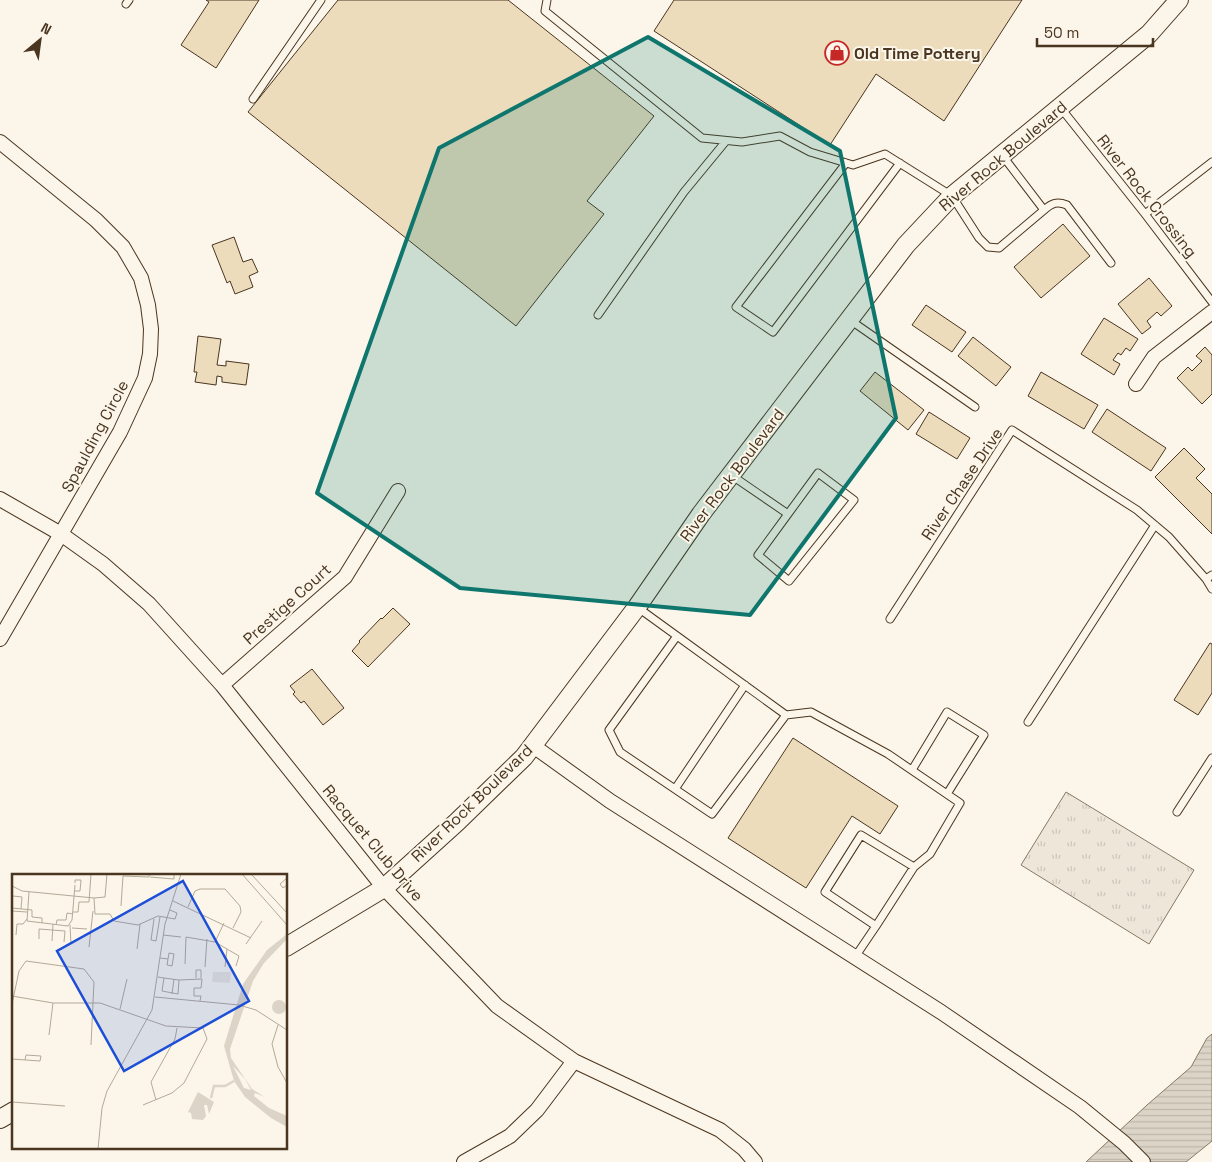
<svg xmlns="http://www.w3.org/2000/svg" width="1212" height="1162" font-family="'Space Grotesk',sans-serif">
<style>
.park{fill:url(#park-tufts);stroke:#887966}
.water{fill:url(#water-rules);stroke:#887966}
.building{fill:#ecdcbc;stroke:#4a3520}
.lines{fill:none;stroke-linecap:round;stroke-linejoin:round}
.service-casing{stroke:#4a3520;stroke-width:9}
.minor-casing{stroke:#4a3520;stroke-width:16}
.tertiary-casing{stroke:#4a3520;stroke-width:20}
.service{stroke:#fbf6e9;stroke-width:7}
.minor{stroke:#fbf6e9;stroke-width:14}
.tertiary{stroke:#fbf6e9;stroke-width:18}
.marked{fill:#0f766e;fill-opacity:0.2;stroke:#0f766e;stroke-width:4;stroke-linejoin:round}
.labels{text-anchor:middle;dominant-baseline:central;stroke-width:4;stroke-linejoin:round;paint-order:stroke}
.poi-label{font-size:16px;font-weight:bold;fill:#4a3520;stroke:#fbf6e9;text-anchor:start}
.street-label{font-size:16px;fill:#4a3520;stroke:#fbf6e9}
.inset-river{fill:none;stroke:#dcd4c6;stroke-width:2.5}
.inset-road{fill:none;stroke:#b4a999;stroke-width:1}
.view{fill:#1d4ed8;fill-opacity:0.15;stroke:#1d4ed8;stroke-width:2.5}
.inset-edge{fill:none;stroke:#4a3520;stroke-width:2.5}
</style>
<defs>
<pattern id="park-tufts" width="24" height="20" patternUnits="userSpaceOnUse" patternTransform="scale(1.25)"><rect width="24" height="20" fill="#ede6d9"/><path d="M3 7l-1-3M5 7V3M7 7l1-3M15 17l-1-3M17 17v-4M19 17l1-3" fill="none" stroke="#cdc6ba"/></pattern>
<pattern id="water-rules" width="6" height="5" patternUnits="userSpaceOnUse" patternTransform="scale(1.25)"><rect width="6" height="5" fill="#dcd4c6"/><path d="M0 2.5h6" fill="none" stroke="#beb7aa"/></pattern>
</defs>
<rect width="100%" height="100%" fill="#fbf6e9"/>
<path class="park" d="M1066,792L1194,870L1149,944L1021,865Z"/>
<path class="water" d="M1212,1034V1141L1186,1162H1086L1147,1105L1191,1067L1207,1038Z"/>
<path class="building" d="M206,0H259L216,68L181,45L209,2Z
M338,0H508L654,116L587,201L604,214L516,326L248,112Z
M674,0H1022L944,121L876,74L830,145L654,31Z
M1063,224L1090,256L1041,298L1014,267Z
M234,237L243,262L252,259L258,272L249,276L253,287L235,294L230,281L227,283L212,245Z
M1149,278L1172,306L1161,316L1157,312L1147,321L1151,327L1142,334L1118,304Z
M926,305L966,332L952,352L912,325Z
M1104,318L1138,339L1130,351L1126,348L1121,355L1118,353L1113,360L1120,364L1114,375L1081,354Z
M198,336L221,339L217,365L226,366V361L249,364L246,385L222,382V377L217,376L216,385L195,382L197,372H194Z
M973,337L1011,367L996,386L958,356Z
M1205,347L1212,355V394L1202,404L1177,378L1188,367L1192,371L1202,361L1196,356Z
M875,372L924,410L908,430L860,391Z
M1041,372L1098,405L1084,429L1028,396Z
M1107,409L1166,448L1151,471L1092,432Z
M929,412L970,438L957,459L916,434Z
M1184,448L1205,469L1196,478L1212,494V534L1155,477Z
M393,608L410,624L368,667L352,651L360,642L359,641L381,618L382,619Z
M1210,643L1212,644V693L1198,715L1174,700Z
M312,669L344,708L323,725L304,701L301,703L293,694L295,692L290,686Z
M793,738L898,806L880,834L852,816L806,888L728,838Z"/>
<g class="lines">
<g class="service-casing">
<path id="service" d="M547,0L545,11L702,138L742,142L780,136L810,152L853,165L885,154L952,196L979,238L988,247L999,248L1044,210L1002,155
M126,4L129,0
M253,99L321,0
M1060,107L1145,214L1212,302
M846,163L736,307L773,332L900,163
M1044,210C1052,203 1057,201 1067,205L1111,263
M1145,214L1212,162
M598,315L684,192L726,141
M850,320L975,407
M731,475L788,514L818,473L854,500L789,581L758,555L788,514
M1212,575L1206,579L1212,589
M637,607L786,715L712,814L620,752L609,730L677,636
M890,619L1012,430L1137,510L1169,537L1206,579
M786,715L811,712L888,754L960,803L930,854L914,867L861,835L825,892L876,926L855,957
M1028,722L1155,525
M912,770L947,712L984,735L947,794
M675,789L745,685
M1177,812L1212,758
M876,926L914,867"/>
</g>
<g class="minor-casing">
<path id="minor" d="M0,142L96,220L123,247L141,278L148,305L151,329L150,354L145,378L120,432L0,639
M1136,384L1154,357L1212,312
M0,499L61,534L103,564L149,604L222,685L384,888L497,1006L574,1061L720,1130L744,1149L755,1162
M222,685L345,577L398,491
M532,745L610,801L941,1012L1080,1107L1124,1143L1143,1162
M464,1162L510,1136L537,1110L574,1061"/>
</g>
<g class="tertiary-casing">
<path id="tertiary" d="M286,947L384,888L457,822L524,757L637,607L701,514L906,245L952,196L1149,34L1179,0
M0,1119L14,1111"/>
</g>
<use href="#service" class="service"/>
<use href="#minor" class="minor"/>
<use href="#tertiary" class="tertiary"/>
</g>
<path class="marked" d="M648,37L840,151L896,418L750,615L460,588L317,493L439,148Z"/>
<defs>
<g id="shop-ring" transform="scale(1.25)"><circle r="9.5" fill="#fbf6e9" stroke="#c62828" stroke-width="1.5"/><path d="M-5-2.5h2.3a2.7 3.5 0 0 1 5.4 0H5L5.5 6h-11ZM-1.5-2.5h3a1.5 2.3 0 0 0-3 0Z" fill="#c62828"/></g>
</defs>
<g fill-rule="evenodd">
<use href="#shop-ring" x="837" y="53"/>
</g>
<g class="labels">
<g class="poi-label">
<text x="854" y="53">Old Time Pottery</text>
</g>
<g class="street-label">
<text transform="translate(1003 156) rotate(-40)">River Rock Boulevard</text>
<text transform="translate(1147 196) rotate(52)">River Rock Crossing</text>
<text transform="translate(95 436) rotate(-62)">Spaulding Circle</text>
<text transform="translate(732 475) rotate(-53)">River Rock Boulevard</text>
<text transform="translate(962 484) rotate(-56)">River Chase Drive</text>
<text transform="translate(287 604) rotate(-42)">Prestige Court</text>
<text transform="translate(472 803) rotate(-44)">River Rock Boulevard</text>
<text transform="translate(373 843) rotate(50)">Racquet Club Drive</text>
</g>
</g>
<g transform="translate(12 874)">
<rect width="275" height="275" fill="#fbf6e9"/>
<path d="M201,98H219L218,109L200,108Z" fill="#ede6d9"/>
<path d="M275,60V65L252,89L241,107L218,175L219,184L240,215L253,223L243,219L242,222L257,234L275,242V253L259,244L233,223L222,207L212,172L231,110L255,76ZM221,192L233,205L239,216L232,214ZM260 133a7 7 0 1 1 14 0a7 7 0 1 1-14 0ZM186,218L202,228L197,240L195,231H192L194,242L191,246L180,245L179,239L176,238Z" fill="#dcd4c6" fill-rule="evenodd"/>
<path class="inset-river" d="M199,224L202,212H213L222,207"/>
<path class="inset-road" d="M230,0L275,51M239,0L275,39M138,3L162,5V0M275,4L268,10L271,14L275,11M0,12L10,17L82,24L83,40H98L102,47L126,51L146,42L163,45L165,39L158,36M62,17H68L69,6H63V9M17,18L15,47L56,52L60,46L63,11M1,22L10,23L9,35M82,24L93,23L95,0M161,27L239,64M109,32L111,2L137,3V0M176,33L183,17L188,15H213L228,32L229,38L221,54M0,34L20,36V43L30,44V49M0,37L15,38M61,38H66L67,28H77L79,0M142,45L139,66L144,67L148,43M212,49L203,68L227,82L224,92M44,51L45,46H54L55,39L61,40M58,51L59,70M60,54L75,55M4,61L5,50H11L15,45M151,61L169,63M27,65V55L53,57L52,68M40,67L41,50M234,70L250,47M77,73L81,37M125,75L128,50M148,84L156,85L157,79L162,80L160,92L155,91L156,85M173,90L174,63L203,68M193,93L195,65M213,93L215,75M146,103L152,104L167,106L166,120L150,117L152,104M184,104V96H189V104M167,106L190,105L189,114H182V122H189L188,127M160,120L162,105M0,122L41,129H88L154,152L191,154L195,165L172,209L160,219L131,231M143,123L227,131L244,136L275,156M0,130L7,97L14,87L72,95L82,108L79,171M108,135L115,105M266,151L260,170L266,193L275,209M37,161L41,129M0,185L28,187L29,182L14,181L13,186M144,226L139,208L163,165L165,154M0,228L53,232M86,275L90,234L95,217L140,136L153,50L169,0"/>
<path class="view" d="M171,7L237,127L112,197L45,77Z"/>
<rect width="275" height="275" class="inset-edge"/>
</g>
<g transform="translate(40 40) rotate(29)" stroke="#fbf6e9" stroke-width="4" paint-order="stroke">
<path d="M0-4L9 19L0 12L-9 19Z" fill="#4a3520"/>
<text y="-8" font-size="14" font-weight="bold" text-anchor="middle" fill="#4a3520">N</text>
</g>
<path d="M1037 38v8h116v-8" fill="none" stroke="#4a3520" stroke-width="2.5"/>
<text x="1044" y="38" font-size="15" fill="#4a3520" stroke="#fbf6e9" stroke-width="4" paint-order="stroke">50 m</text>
</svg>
